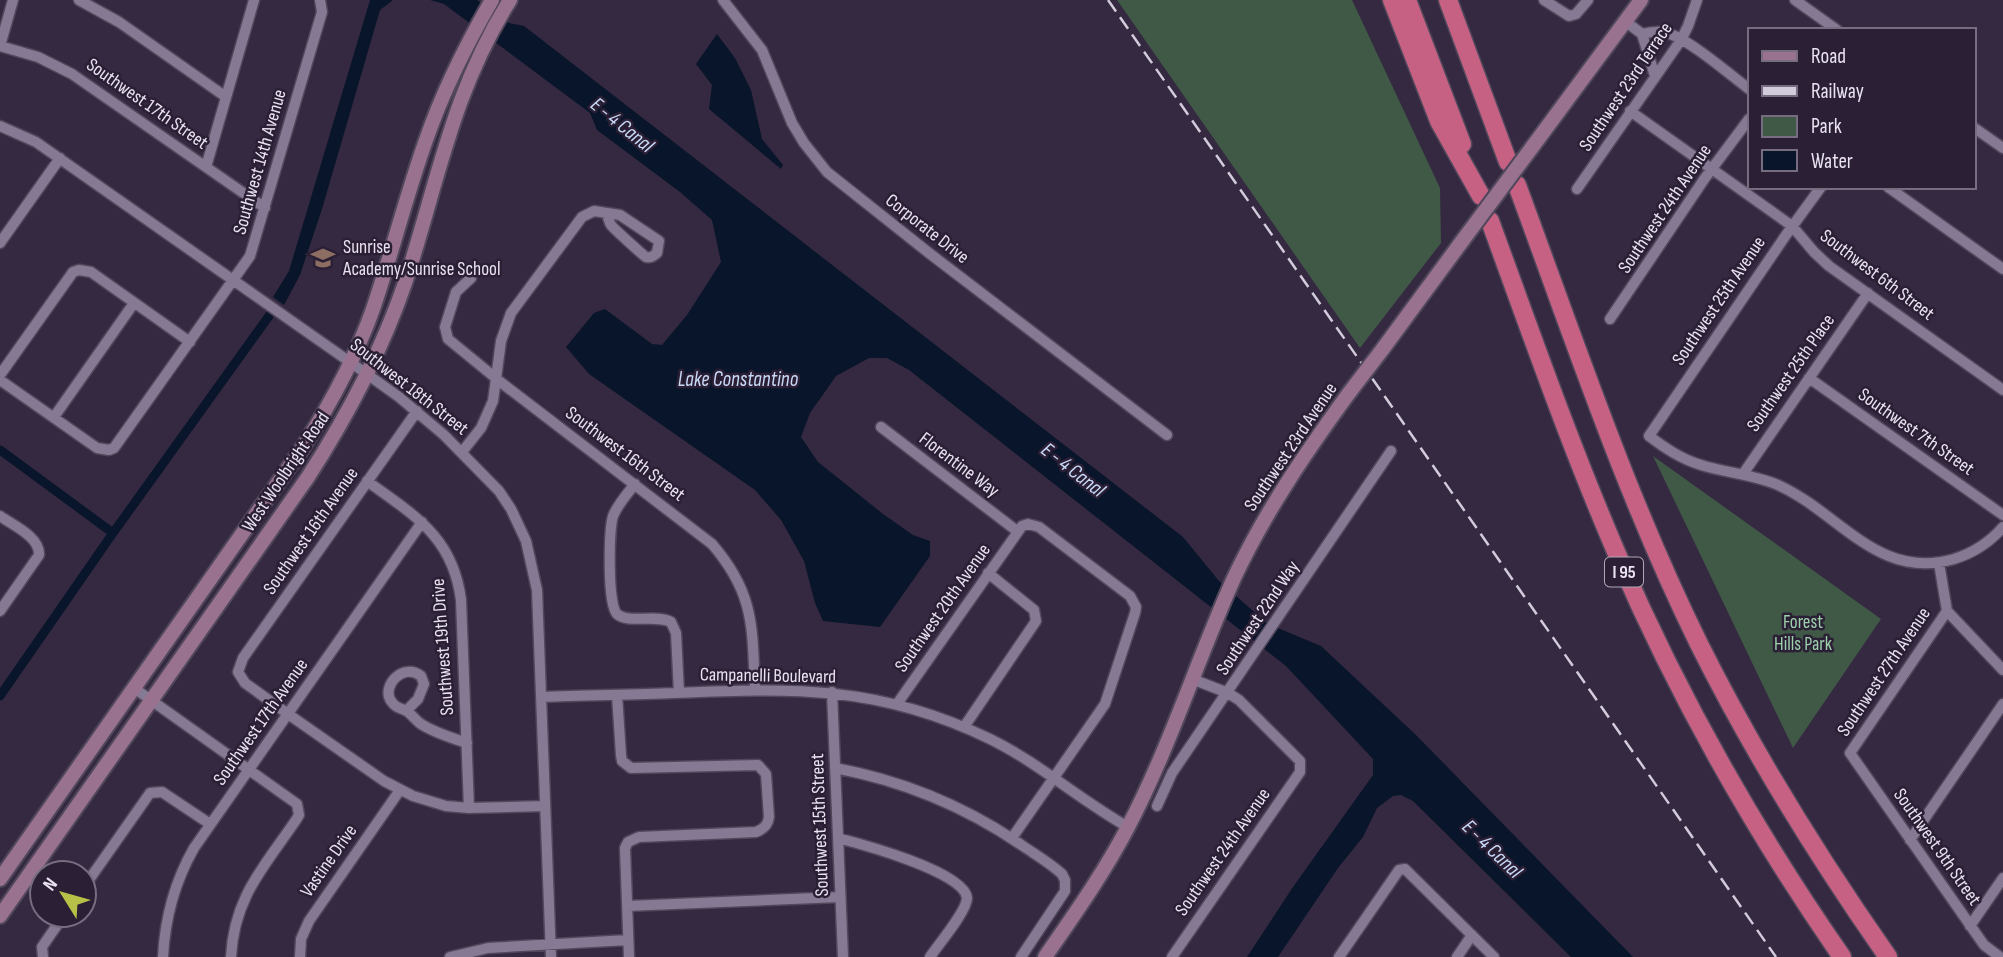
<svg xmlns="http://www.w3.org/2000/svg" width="2003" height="957" font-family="'Sofia Sans Condensed',sans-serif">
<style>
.green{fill:#405846}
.water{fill:#09152a}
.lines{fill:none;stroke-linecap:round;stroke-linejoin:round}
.canal{stroke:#09152a;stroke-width:9}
.street-casing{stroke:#51475b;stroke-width:13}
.secondary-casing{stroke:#51475b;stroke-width:18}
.highway-casing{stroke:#51475b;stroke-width:21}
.street{stroke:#857994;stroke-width:10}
.secondary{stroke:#98728f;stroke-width:14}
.highway{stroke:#c66183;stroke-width:18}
.rail{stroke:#d2cbdb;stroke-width:2.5;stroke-dasharray:14 7;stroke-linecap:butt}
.secondary-bridge-casing{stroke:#51475b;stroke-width:18;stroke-linecap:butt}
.secondary-bridge{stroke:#98728f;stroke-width:14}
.labels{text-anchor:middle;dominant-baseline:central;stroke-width:5;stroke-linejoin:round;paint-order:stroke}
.shield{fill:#2a1f35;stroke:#b0a8b9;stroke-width:2}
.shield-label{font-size:18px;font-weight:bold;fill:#e9e2f1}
.street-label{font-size:19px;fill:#e9e2f1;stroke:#2a1f35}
.poi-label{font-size:19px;fill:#e9e2f1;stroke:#2a1f35;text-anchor:start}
.park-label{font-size:19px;fill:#9dd1ab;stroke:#2a1f35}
.water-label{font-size:21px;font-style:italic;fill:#c8d9f7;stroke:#2a1f35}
</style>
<rect width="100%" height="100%" fill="#342940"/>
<path class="green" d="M1117,0H1352L1440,188L1441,243L1360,348Z
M1653,456L1881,619L1793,748Z"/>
<path class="water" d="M370,0H393L380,10L322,209L300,275L284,305L273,297L289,271Z
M430,0H477L509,23L524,26L1183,537L1219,581L1268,624L1321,646L1416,735L1633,957H1571L1413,801L1401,795L1393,796L1377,808L1363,837L1338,868L1278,957H1247L1293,887L1373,775V759L1286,666L909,370L887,358H869L836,376L810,413L801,437L818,462L883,514L913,535L930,541V556L880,627L823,621L815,603L804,561L781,520L755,490L589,374L566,347L594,313L605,309L652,344L662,345L687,315L721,262L712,220L680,192L597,130L590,113L444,4Z
M717,34L735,58L751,90L762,139L783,165L781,169L709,109L712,85L696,64Z"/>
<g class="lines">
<path class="canal" d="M0,450L113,533
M0,696L113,533L269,316"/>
<g class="street-casing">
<path id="street" d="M13,0L0,46L38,57L72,74L265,208
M79,0L119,22L226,97
M723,0L762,50L792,123L804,143L827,172L929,253L1167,435
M1544,0L1569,16L1576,14L1588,0
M1795,0L1837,30
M1625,21L1642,34L1655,76
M1642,34C1649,32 1656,31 1664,32C1687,37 1729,74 1749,89
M1630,111L1792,226L1814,252L1829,266L2003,390
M0,126L36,142L350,362L399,397L444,435L499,491L511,509L526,541L537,590L551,957
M1973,127L2003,148
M206,167L254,0
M1821,187L1786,235L1649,436C1665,448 1681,459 1701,465C1726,473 1753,474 1778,485C1840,513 1878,581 1954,559C1973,553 1990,542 2003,527
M1888,187L2003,269
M1577,189L1681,40L1688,26L1697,0
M0,243L60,158
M471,278L456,292L445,327L448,339L503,384L712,544C755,594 752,627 755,689
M1610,319L1705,178L1749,119
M0,375L73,272L79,270L91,272L190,342
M1809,378L2003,515
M0,380L97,448L109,450L114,448L250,256L322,12L320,0
M417,411L243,658L238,672L245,683L288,714L384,781L413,796L446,806L469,808L545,806
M54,417L134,303
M881,427L1017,531
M462,452L481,428L493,401L501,341L511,313L582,217L594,211L620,215L659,241L657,253C653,256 652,258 646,257C644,256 613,228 611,225C609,222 608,217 607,214
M1743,474L1868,293
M367,481C415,516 453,537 461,600L469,808
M635,484C627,494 618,504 613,516C609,530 607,604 617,614C628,624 656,614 671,622L676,633L679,693
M0,516C14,526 40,537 39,555L0,611
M1939,563L1947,611L2003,670
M1947,611L1850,753L1984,945L2000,957
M134,688L297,804L299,815L296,820C264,867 234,897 231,957
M832,692L843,957
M617,695L621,755L622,761L631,768L758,765L766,774L769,817C768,825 764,829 756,832L639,837L628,842L625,848L629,957
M542,697C586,695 630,695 674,693C793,688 879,685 990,739C1039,763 1080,800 1128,827
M897,704L1022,526L1028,524L1039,527L1130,596L1136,607L1135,613L1105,704L1012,838
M406,711L418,699L424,684L421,676C403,662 381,686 391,701C395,707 399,708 405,710C411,713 415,720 421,724C435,733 452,738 467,743
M964,727L1036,621L1034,610L988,573
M835,768C905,781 965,806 1023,846C1036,855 1050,863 1062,874L1065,880V891L1021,957
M1157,806L1172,773L1391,451
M838,838C861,844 965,872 967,898C967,911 938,945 930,957
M1910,840L2003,704
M84,887L150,793L162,792L210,824
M627,906L840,897
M1970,926L2003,878
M43,957L42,947L64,915
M163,957C165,917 174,883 194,848L422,522
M300,957L301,939L309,921L400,790
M450,957L488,948L628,940
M1172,957L1300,772V761L1239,700L1228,693L1192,679
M1339,957L1399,870L1405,869L1494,957
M1457,957L1472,935"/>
</g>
<g class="secondary-casing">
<path id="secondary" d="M1533,146L1641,0
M1382,350L1460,244
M0,879L303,447C331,403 356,357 373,309C392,253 406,196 426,140C443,91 466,45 492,0
M0,916L308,477C348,415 381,353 405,283C438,182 452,92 510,0
M1045,957C1074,915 1104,873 1128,827C1170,747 1197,660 1234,578C1265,512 1306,452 1349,393"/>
</g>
<g class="highway-casing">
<path id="highway" d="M1392,0L1439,121L1481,196
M1407,0L1462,144
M1448,0L1508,162
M1517,185C1574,339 1626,496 1699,644C1754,754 1818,857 1888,957
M1490,221C1531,333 1570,445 1617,554C1678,696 1754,830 1842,957"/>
</g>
<use href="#street" class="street"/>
<use href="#secondary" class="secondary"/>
<use href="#highway" class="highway"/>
<path class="rail" d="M1108,0L1776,957"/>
<g class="secondary-bridge-casing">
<path id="secondary-bridge" d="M1460,244L1533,146
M1349,393L1382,350"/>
</g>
<use href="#secondary-bridge" class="secondary-bridge"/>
</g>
<defs>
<g id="school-bare" transform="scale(1.89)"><path d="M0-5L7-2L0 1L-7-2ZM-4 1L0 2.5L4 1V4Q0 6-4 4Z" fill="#8d6e63" stroke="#2a1f35" stroke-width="2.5" paint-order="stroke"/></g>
</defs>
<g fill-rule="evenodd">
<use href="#school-bare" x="323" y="258"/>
</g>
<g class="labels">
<rect class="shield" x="1605" y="557.5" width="38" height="29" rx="5"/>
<g class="shield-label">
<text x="1624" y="572">I 95</text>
</g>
<g class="street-label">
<text transform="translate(1626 87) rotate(-56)">Southwest 23rd Terrace</text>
<text transform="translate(147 104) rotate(35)">Southwest 17th Street</text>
<text transform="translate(260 162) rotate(-74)">Southwest 14th Avenue</text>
<text transform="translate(1665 209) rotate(-56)">Southwest 24th Avenue</text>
<text transform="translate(927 229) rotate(38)">Corporate Drive</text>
<text transform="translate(1877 275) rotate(37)">Southwest 6th Street</text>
<text transform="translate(1719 301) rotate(-56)">Southwest 25th Avenue</text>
<text transform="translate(1791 373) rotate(-55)">Southwest 25th Place</text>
<text transform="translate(409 387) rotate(38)">Southwest 18th Street</text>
<text transform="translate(1916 432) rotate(35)">Southwest 7th Street</text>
<text transform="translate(1291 447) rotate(-56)">Southwest 23rd Avenue</text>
<text transform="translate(625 454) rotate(37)">Southwest 16th Street</text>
<text transform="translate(959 465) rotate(37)">Florentine Way</text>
<text transform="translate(286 472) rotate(-56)">West Woolbright Road</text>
<text transform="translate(311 531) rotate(-55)">Southwest 16th Avenue</text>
<text transform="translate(943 608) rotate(-55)">Southwest 20th Avenue</text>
<text transform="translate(1258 618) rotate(-56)">Southwest 22nd Way</text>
<text transform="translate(443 647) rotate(-94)">Southwest 19th Drive</text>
<text transform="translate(1884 672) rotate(-56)">Southwest 27th Avenue</text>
<text transform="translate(768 676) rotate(1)">Campanelli Boulevard</text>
<text transform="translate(261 722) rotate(-55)">Southwest 17th Avenue</text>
<text transform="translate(820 825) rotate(-92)">Southwest 15th Street</text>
<text transform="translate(1937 847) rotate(55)">Southwest 9th Street</text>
<text transform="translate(1223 852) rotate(-55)">Southwest 24th Avenue</text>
<text transform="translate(329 861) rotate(-55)">Vastine Drive</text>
</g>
<g class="poi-label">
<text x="343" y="247">Sunrise<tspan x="343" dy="22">Academy/Sunrise School</tspan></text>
</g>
<g class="park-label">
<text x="1803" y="622">Forest<tspan x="1803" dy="22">Hills Park</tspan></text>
</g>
<g class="water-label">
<text transform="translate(622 125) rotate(39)">E - 4 Canal</text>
<text x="738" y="379">Lake Constantino</text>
<text transform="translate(1073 470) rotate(38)">E - 4 Canal</text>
<text transform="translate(1492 849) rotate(44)">E - 4 Canal</text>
</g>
</g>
<rect x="1748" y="28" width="228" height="161" fill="#2a1f35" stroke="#766d80" stroke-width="2"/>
<rect x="1762" y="51" width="35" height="10" fill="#98728f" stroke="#766d80" stroke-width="2"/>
<text x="1811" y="63" font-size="21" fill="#e9e2f1">Road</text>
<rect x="1762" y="86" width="35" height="10" fill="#d2cbdb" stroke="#766d80" stroke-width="2"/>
<text x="1811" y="98" font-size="21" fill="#e9e2f1">Railway</text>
<rect x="1762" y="116" width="35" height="21" fill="#405846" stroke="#766d80" stroke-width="2"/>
<text x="1811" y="133" font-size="21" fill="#e9e2f1">Park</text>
<rect x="1762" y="150" width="35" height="21" fill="#09152a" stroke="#766d80" stroke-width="2"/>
<text x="1811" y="168" font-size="21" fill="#e9e2f1">Water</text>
<g transform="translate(63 894) rotate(307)"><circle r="33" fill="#2a1f35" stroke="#766d80" stroke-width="2"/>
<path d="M0-5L12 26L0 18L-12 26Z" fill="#b8c147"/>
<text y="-10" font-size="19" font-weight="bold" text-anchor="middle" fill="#e9e2f1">N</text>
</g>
</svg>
